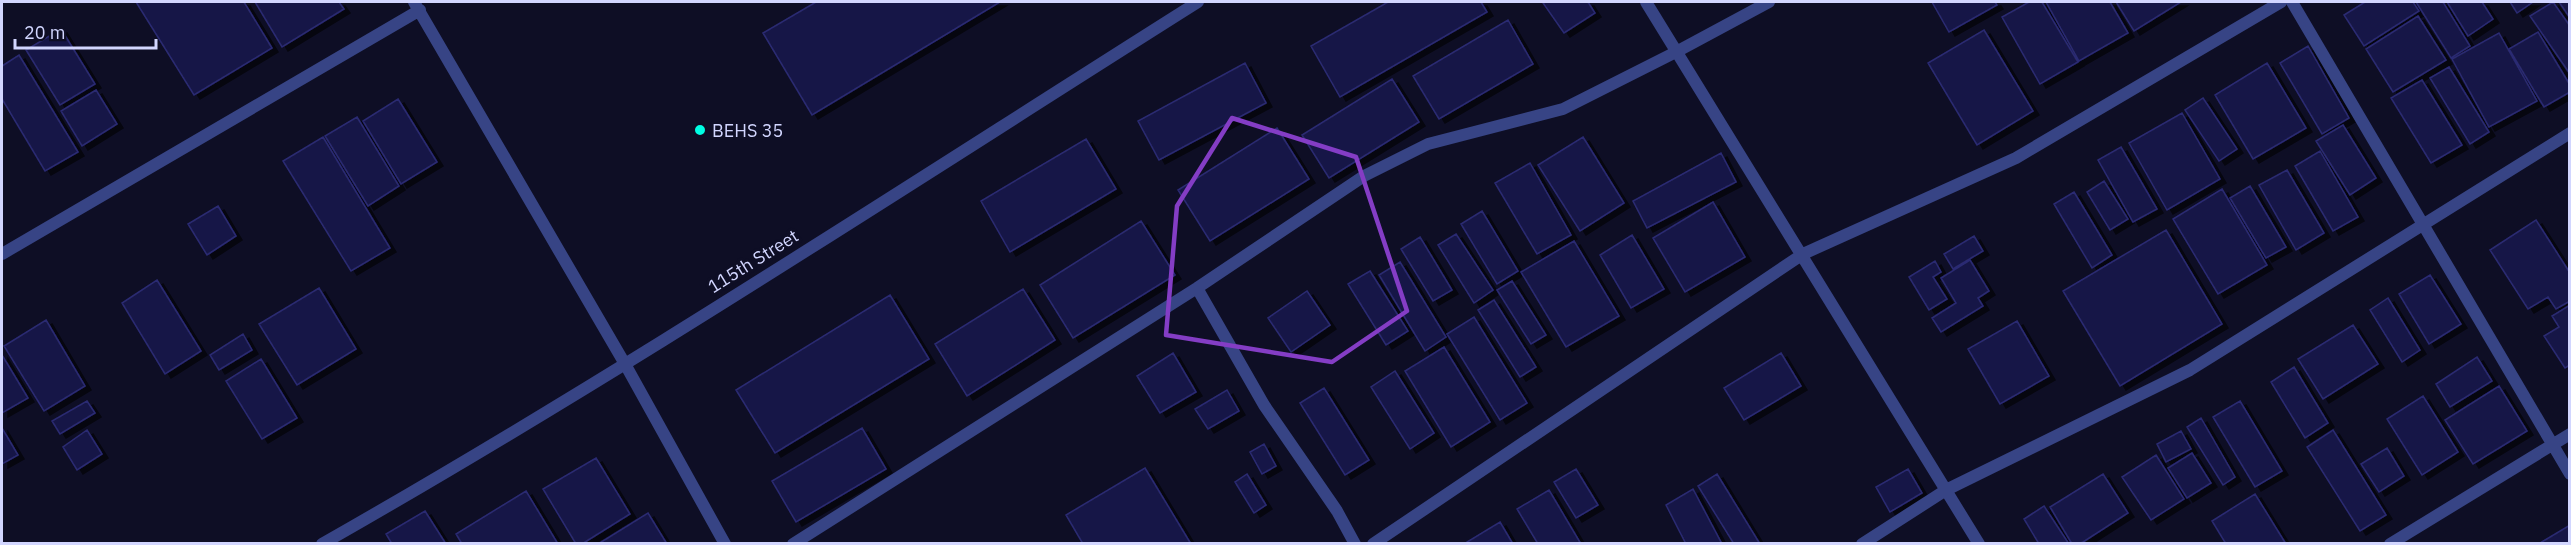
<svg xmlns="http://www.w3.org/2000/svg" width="2571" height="545" font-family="'IBM Plex Sans',sans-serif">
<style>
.building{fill:#191946;stroke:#2b2b73;stroke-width:1.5;filter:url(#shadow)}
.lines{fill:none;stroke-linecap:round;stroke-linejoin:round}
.street{stroke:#374485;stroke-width:12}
.marked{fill:none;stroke:#843dc5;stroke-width:4.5;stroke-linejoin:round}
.poi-dot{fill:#00fde3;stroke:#0e0e25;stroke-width:2}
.labels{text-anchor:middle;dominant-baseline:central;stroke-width:6;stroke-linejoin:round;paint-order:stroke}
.poi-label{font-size:18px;fill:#d2d6ff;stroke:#0e0e25;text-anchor:start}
.street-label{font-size:18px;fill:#d2d6ff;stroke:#0e0e25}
</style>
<defs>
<filter id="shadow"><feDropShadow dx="6" dy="4" stdDeviation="0" flood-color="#0009"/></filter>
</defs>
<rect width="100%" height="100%" fill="#0e0e25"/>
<path class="building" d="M136,2H244L272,48L194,95Z
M255,2H339L344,9L282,47Z
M816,2H1000L812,115L763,33Z
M1388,2H1481L1487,12L1340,97L1311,46Z
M1546,2H1588L1595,13L1564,33L1543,3Z
M1932,2H1995L1997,5L1949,32Z
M2029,2H2042L2078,62L2040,84L2002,17Z
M2046,2H2110L2128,33L2079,61Z
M2116,2H2181L2134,31Z
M2365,2H2413L2419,11L2364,46L2344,15Z
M2416,2H2443L2470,46L2451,58Z
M2447,2H2482L2493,19L2468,36Z
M2510,2H2533L2517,13Z
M2553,2L2570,26V74L2530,16Z
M2559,2H2570V18Z
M2418,16L2446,60L2393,92L2366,49Z
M1508,20L1533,64L1439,119L1413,76Z
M61,29L95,84L60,105L26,50Z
M1984,30L2033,111L1977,145L1928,63Z
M2538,32L2570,85V92L2544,107L2509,49Z
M2499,33L2537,101L2489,127L2452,59Z
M2308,46L2349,118L2322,134L2280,63Z
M19,55L78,152L45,171L2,99V66Z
M1245,63L1266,103L1159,160L1138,121Z
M2267,63L2306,128L2253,159L2215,95Z
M2449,67L2489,132L2470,144L2430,78Z
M1392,79L1419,122L1329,178L1302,135Z
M2422,80L2462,145L2431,163L2391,98Z
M96,90L117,124L82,146L61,111Z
M2203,98L2237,149L2219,161L2185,110Z
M398,99L437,162L401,184L363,121Z
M2182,113L2220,179L2167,210L2129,143Z
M357,117L399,186L368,206L325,136Z
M2343,125L2376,178L2350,195L2316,141Z
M1277,128L1309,179L1210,241L1178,190Z
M323,137L390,248L351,271L283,161Z
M1583,137L1624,203L1580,231L1538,165Z
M1086,139L1116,189L1010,252L981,201Z
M2121,147L2157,209L2133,222L2098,160Z
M2320,151L2358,217L2333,231L2295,166Z
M1721,153L1736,182L1647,228L1633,201Z
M1530,163L1571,235L1537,254L1495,183Z
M2287,170L2324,233L2296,250L2259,185Z
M2104,181L2128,219L2110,230L2087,192Z
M2250,186L2286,247L2266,258L2230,198Z
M2222,189L2267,265L2218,294L2173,219Z
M2074,192L2112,255L2092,268L2054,204Z
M1713,202L1745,257L1685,292L1653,238Z
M218,206L236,236L207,255L188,224Z
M1482,211L1518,271L1497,284L1461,224Z
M2536,220L2570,273V301L2556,309L2548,297L2528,309L2490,250Z
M1141,221L1175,275L1073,338L1040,285Z
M2166,230L2222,324L2120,386L2063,291Z
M1456,234L1493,290L1474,303L1438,245Z
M1632,235L1664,289L1631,308L1600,255Z
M1974,236L1983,251L1953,269L1944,254Z
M1420,237L1452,290L1433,301L1401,249Z
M1574,241L1619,316L1566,347L1521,272Z
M1970,260L1989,291L1978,298L1983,306L1941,332L1932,318L1956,303L1941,278Z
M1935,261L1941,272L1933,277L1947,299L1929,310L1909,277Z
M1400,262L1446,337L1425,351L1379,275Z
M1370,271L1408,331L1386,345L1348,284Z
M2430,275L2461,324L2429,344L2399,294Z
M157,280L201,351L165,374L122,303Z
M1512,281L1546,335L1531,344L1497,290Z
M319,288L356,349L297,385L259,324Z
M1023,289L1055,340L967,396L935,344Z
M1307,291L1330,325L1291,352L1268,318Z
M890,295L929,359L775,453L736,390Z
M2388,298L2420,350L2402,362L2370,310Z
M1494,300L1536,367L1520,377L1478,310Z
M2570,305V365L2565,368L2544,336L2559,327L2552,316Z
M1474,317L1527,403L1500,420L1447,334Z
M46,320L85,386L44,411L4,346Z
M2017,321L2049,376L2000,404L1968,349Z
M2353,325L2378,364L2323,399L2298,359Z
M243,334L252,350L219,370L210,355Z
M1444,347L1490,422L1451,447L1405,371Z
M1173,353L1196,392L1160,413L1137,376Z
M1781,353L1801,386L1744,420L1724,388Z
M2,355L28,398L2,413Z
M2477,357L2492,381L2450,407L2436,384Z
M261,359L297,418L262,439L226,381Z
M2294,367L2328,423L2305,438L2271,382Z
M1395,371L1434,433L1410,449L1371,387Z
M2499,386L2527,431L2473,464L2445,420Z
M1324,388L1369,460L1345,475L1300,403Z
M1227,390L1239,411L1208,429L1195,409Z
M2423,396L2458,452L2422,475L2387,419Z
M87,401L95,413L60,434L52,421Z
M2240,401L2282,471L2255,487L2213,417Z
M2201,418L2235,477L2223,485L2187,427Z
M2,428L18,455L2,464Z
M862,428L886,469L796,522L772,481Z
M87,430L102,454L77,470L63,447Z
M2333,430L2386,515L2360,531L2307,447Z
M2181,431L2191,449L2166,462L2157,444Z
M1264,444L1276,466L1262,474L1250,452Z
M2387,448L2404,476L2379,492L2361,464Z
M2192,453L2211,483L2187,498L2168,468Z
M2156,455L2184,499L2151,520L2122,477Z
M596,458L630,514L582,544H576L543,489Z
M1145,468L1191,544H1083L1066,515Z
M1576,469L1598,505L1576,518L1554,482Z
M1908,469L1922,493L1890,512L1876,487Z
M1247,474L1266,505L1254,513L1235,482Z
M1717,474L1760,544H1734L1698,486Z
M2103,474L2128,513L2080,544H2072L2050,507Z
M1693,489L1722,544H1686L1666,505Z
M1549,490L1581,544H1538L1517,509Z
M526,491L558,544H462L456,534Z
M2255,494L2286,544H2226L2212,521Z
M2044,506L2069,544H2039L2024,519Z
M425,511L446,544H392L386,534Z
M648,513L667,544H598Z
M1500,522L1513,544H1468L1467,542Z
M2570,525V544H2540V543Z"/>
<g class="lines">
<path class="street" d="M414,2L625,364L725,544
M1646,2L1979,544
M2292,2L2570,474
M2,254L420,10
M1197,288L1264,405L1337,511L1355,544
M322,544C621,374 908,185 1198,2
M793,544L1197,288L1364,176L1428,144L1563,109L1676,52L1769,2
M1373,544L1803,254L2016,158L2281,2
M1862,544L1946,490L2190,370L2570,133
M2390,544L2570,434"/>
</g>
<path class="marked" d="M1232,118L1356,157L1407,311L1332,362L1166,335L1177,206Z"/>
<circle class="poi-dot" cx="700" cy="130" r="6"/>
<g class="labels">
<g class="poi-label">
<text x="712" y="130">BEHS 35</text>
</g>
<g class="street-label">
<text transform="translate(753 261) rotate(-32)">115th Street</text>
</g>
</g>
<rect width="2571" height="545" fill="none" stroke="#d2d6ff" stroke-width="6"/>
<path d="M15 39v9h141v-9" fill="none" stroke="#d2d6ff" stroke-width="3"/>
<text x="24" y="39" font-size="18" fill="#d2d6ff" stroke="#0e0e25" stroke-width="4.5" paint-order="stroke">20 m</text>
</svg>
